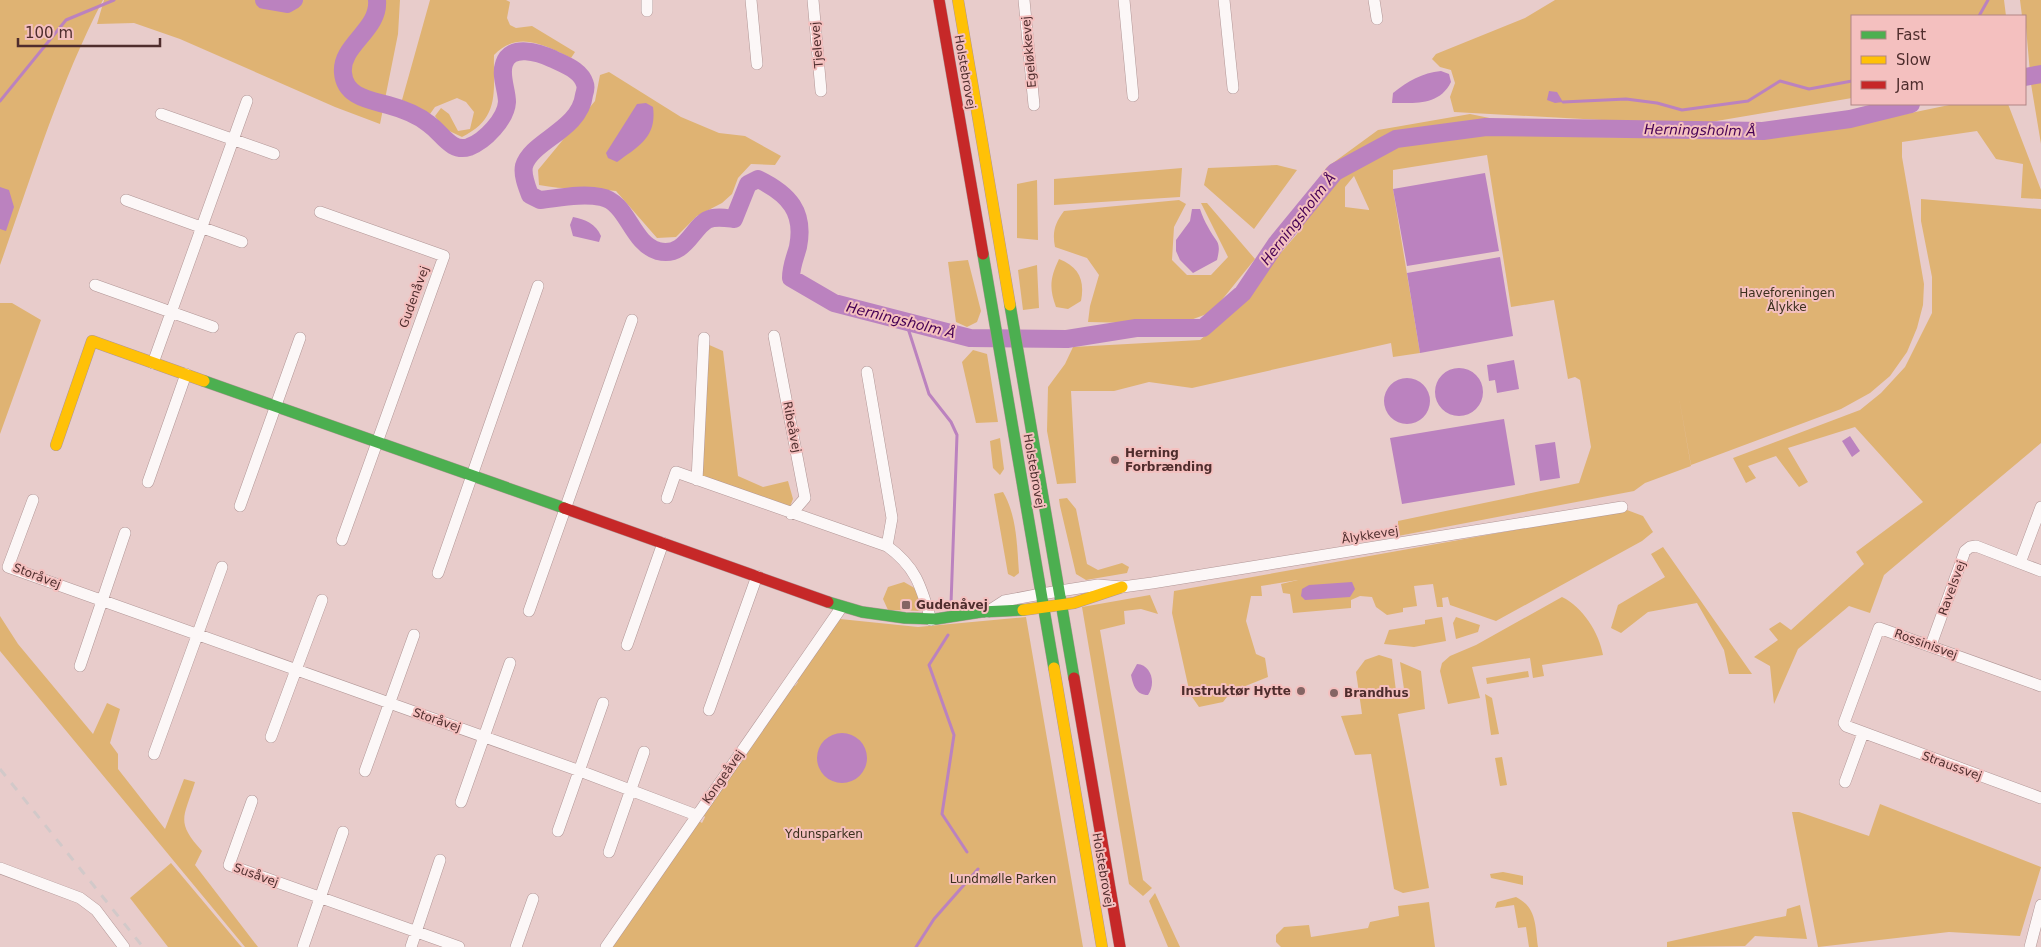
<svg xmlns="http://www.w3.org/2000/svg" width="2041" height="947" font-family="'DejaVu Sans',sans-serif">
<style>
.green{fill:#dfb373;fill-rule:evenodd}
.water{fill:#bb82bf}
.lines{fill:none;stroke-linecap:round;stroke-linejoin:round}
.stream{stroke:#bb82bf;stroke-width:3}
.river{stroke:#bb82bf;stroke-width:18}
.street-casing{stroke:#b19696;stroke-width:12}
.fast-casing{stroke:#b19696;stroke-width:12}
.slow-casing{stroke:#b19696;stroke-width:12}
.jam-casing{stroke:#b19696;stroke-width:12}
.street{stroke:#fcf7f7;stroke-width:11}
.fast{stroke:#4caf50;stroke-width:11}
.slow{stroke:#ffc107;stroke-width:11}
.jam{stroke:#c62828;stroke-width:11}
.rail{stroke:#d2c9c9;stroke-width:3;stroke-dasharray:9 9;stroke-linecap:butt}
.poi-dot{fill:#856564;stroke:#f4c0bf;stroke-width:2}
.labels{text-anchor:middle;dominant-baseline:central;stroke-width:4;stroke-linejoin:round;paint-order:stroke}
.street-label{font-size:12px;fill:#4f2d2d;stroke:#f4c0bf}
.park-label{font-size:12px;fill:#3c301e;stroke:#f4c0bf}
.poi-label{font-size:12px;font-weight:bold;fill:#4f2d2d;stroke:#f4c0bf;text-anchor:start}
.water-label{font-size:14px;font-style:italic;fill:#460055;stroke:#f4c0bf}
</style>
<rect width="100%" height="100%" fill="#e8cccb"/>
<path class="green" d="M0,0H103C59,84 32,176 0,265Z
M104,0H400L398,34L380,124L335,107L180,39L134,23L97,24Z
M430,0H506L510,2L507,18L510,25L516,28L532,26L575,52L571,58C544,45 518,30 494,55C493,91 501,118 462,137L443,128L435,116L441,108L449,114L458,131L470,129L474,112L466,102L457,98L435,107L430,114L402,100Z
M1555,0H2004L2006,16H1852V98L1693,125L1454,112L1450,97L1455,83L1451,70L1440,67L1432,59L1436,54L1525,18Z
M2020,0H2041V144L2031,84L2025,16H2022Z
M609,72L681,117L719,133L745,136L781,156L775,165L751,164L738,178L732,194L722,203L697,216L676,237L657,238L616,191C590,188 564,190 539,185L538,170L595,101L600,75Z
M1954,104H2008L2041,190V199L2021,198L2023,164L1996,159L1977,131L1902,142V157L1924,284L1923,305L1917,328L1907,352L1890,376L1870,393L1841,409L1691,465L1678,392L1691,466L1645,483L1634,491L1398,536V521L1579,483L1591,447L1580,380L1575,377L1568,379L1554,300L1511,307L1487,155L1393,170V189L1420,353L1393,357L1391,343L1192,388L1149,382L1114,391H1071L1076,483L1057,484L1047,431L1048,387L1065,364L1073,347L1200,340L1236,310L1261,276L1297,234L1326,168L1378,130L1470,114L1582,137L1716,138L1901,115ZM1354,176L1369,209V210L1345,207V187Z
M1277,165L1297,170L1254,229L1204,185L1208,168Z
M1182,168L1180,197L1054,205V179Z
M1037,180L1038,240L1017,238V184Z
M1921,199L2041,209V443L1884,575L1870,613L1849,606L1798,649L1774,704L1770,666L1754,657L1778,640L1769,629L1780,622L1791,630L1864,564L1856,552L1923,502L1855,427L1788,448L1808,482L1799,487L1776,456L1748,466L1756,478L1746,483L1733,458L1860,410L1881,393L1905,367L1932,313V277L1921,221Z
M1179,200L1186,204L1174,227L1172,260L1187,275H1211L1228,257L1201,203H1207L1255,259L1212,312L1180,324L1088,322L1090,306L1099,275L1087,258L1055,247C1052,232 1055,223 1064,211Z
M1059,259C1079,267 1085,280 1081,301L1068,309L1056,307C1049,288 1050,278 1059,259Z
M968,260L981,311L977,322L967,327L956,322L948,262Z
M1037,265L1039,308L1023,310L1018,270Z
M0,303H12L41,320L0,434Z
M707,344L723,351L738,476L763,487L788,481L793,499L789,509L699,478Z
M973,350L987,354L998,422L976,423L962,362Z
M1000,438L1004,469L1000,475L993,468L990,441Z
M1003,492C1017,516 1017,546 1019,573L1014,577L1008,574L994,494Z
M1067,498L1076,509L1087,564L1098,570L1122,563L1129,567L1127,573L1086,580L1076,574L1060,506L1059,499Z
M1627,510L1643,516L1653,532L1642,541L1496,621L1450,605L1448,597L1442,598L1443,607H1437L1433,584L1414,586L1417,606L1403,608V612L1387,615L1376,607L1372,597L1360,596L1351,600V608L1293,613L1290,594L1283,593L1281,584L1298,580L1261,586L1262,596H1251L1246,621L1256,654L1265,658L1268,677L1243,687L1233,695L1231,692L1223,702L1199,707L1190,694L1172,613L1174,591Z
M1663,547L1752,674H1729L1724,650L1697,603L1648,612L1621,633L1611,628L1618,605L1665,577L1651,554Z
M904,582L918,590L923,611L888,610L883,599L888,587Z
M1150,595L1158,614L1141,609L1124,611L1125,624L1100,630L1143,880L1152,888L1143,896L1129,884L1082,607Z
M1562,597C1583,607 1599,633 1603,655L1542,665L1544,676L1533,678L1530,658L1472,667L1480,698L1448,704L1440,671L1442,663L1450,656L1476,645Z
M0,616L18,644L93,734L107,703L120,709L110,743L118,754V769L165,829L184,779L195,782C184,818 175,821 202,851L195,865L258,947H245L0,651Z
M1026,617L1083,947H611L699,821L702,823L705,817L703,815L792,685L795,686L798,682L796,680L840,619L918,627Z
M1442,617L1446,641L1414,647L1384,644L1389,630L1425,624V620Z
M1456,617L1480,625L1478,632L1456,639L1453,623Z
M1379,655L1392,659L1396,691L1404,689L1400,662L1421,671L1425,709L1398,714L1429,888L1403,893L1394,889L1371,754L1355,755L1341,716L1362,714L1356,672L1365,660Z
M1528,671L1529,677L1487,684L1486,678Z
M1485,694L1492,698L1499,734L1491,735Z
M1502,757L1507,785L1500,786L1495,758Z
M1880,804L2041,867L2020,936L1949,932L1818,947L1792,812H1799L1869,836Z
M171,863L239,944L242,947H168L130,898Z
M1503,872L1523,876V885L1491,878L1490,874Z
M1155,893L1180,947H1168L1149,901Z
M1516,897C1537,908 1535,925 1538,947H1529L1526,927L1518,928L1514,905L1495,908L1497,902Z
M1429,902L1435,947H1281L1276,942V935L1284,927L1309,925L1311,937L1368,928L1370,922L1399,916L1398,906Z
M1800,905L1807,939L1755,936L1745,946L1667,947V942L1786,916L1787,909Z"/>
<path class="water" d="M1441,71L1449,74L1451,82C1439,106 1415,103 1392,103L1393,93C1408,81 1422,73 1441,71Z
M1549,91L1557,92L1563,102L1555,103L1547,100Z
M646,103L653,107C657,137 639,146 617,162L608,158L606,153L637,104Z
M1485,173L1499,251L1407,266L1393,189Z
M0,187L9,190L14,207L6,231L0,229Z
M1192,209H1200C1202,215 1205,222 1208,227C1216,243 1222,240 1217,260L1193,273L1180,260L1176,251V240L1190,221Z
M573,217C585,219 596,224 601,236L599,242L573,236L570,225Z
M1500,257L1513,336L1420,353L1407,273Z
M1514,360L1519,389L1497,393L1495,380L1489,381L1487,365Z
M1435 392a24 24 0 1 1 48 0a24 24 0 1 1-48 0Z
M1384 401a23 23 0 1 1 46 0a23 23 0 1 1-46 0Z
M1504,419L1515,485L1402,504L1390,438Z
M1850,436L1860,451L1852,457L1842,441Z
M1555,442L1560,478L1540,481L1535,445Z
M1352,582L1355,589L1350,597L1305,600L1301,596L1302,589L1309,585Z
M1137,664C1152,665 1156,684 1148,695C1136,695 1133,685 1131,675Z
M817 758a25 25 0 1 1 50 0a25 25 0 1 1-50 0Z"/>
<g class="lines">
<path class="stream" d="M1979,16L1988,0
M0,101L66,20L114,0
M1563,102L1626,99L1657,103L1682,110L1748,101L1780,81L1809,89L1852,81
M906,322L929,394L951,422L957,435L951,604
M948,635L929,665L954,735L942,814L967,852
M916,947L934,919L978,869"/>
<path class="river" d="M264,0L287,4L294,0
M377,0C380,30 340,45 343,73C345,97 370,100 388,105C403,109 417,114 429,124C442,133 451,153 469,147C485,141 506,119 507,102C507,90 500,76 504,64C510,43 540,53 553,59C565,65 581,70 585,84C586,87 585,92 584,95C580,130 531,141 524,166C522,175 527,187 530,195L540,200C559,198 582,193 601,197C628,202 631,243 658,251C685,258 692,228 707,220C715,216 726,218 734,219L748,184L758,179C789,194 805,212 798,247C795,258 791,266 791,278L834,303L970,338L1067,339L1136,328H1203L1243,293L1276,244L1335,172L1396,139L1486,127L1763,131L1850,119L1911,104
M2025,77L2041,74"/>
<g class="street-casing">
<path id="street" d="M647,0V11
M751,0L757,64
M813,0L821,91
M1024,0L1034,105
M1124,0L1133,96
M1224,0L1233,88
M1374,0L1377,19
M161,114L274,154
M126,200L242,242
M320,212L444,256L342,540
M95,285L213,327
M774,336L805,498L791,514
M153,363L247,101
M867,372L892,518L887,546
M697,480L704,338
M148,482L186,374
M667,498L676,472L887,546C916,567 921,586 931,620
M33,500L8,567L580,771L696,815
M240,506L300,338
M2020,563L2041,507
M438,573L538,286
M529,611L632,320
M987,612L1004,601L1041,594L1098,585L1122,587L1152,583L1622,507
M627,645L663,543
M1931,645L1965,551L1970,547L1976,546L2041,571
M80,666L125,533
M2041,686L1879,628L1844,723L1846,726L2041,798
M709,710L757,576
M271,737L322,600
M154,754L222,567
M365,771L414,635
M1845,782L1863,733
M252,801L229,865L459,947
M461,802L510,663
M558,831L603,703
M609,852L644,752
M0,868L80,898L96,910L124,947
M303,947L343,832
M411,947L440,860
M516,947L533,899
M606,947L841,608
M2030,947L2041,905"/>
</g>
<g class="fast-casing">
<path id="fast" d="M983,254L1054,668
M1010,305L1074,678
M204,381L564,508
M828,602L862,612L905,618L936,619L981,612L1023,610"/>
</g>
<g class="slow-casing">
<path id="slow" d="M958,0L1010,305
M56,445L92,341L204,381
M1023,610L1074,603L1122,587
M1054,668L1102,947"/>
</g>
<g class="jam-casing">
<path id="jam" d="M939,0L983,254
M564,508L828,602
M1074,678L1120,947"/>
</g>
<use href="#street" class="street"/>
<use href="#fast" class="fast"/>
<use href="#slow" class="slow"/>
<use href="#jam" class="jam"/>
<path class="rail" d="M0,769L143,947"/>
</g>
<g class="poi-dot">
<circle cx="1115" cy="460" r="5"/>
<rect x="901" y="600" width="10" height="10" rx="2.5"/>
<circle cx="1301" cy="691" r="5"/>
<circle cx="1334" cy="693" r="5"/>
</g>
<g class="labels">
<g class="street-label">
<text transform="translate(817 45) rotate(-95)">Tjelevej</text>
<text transform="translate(1029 52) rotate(-95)">Egeløkkevej</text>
<text transform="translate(965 72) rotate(80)">Holstebrovej</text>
<text transform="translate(414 297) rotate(-70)">Gudenåvej</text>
<text transform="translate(792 427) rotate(79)">Ribeåvej</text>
<text transform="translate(1034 471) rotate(80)">Holstebrovej</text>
<text transform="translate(1370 535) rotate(-9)">Ålykkevej</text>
<text transform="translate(37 576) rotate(21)">Storåvej</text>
<text transform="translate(1952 588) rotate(-70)">Ravelsvej</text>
<text transform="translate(1926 644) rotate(20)">Rossinisvej</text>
<text transform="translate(437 720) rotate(19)">Storåvej</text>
<text transform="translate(1952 766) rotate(20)">Straussvej</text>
<text transform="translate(723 777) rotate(-55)">Kongeåvej</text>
<text transform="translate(1103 870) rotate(80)">Holstebrovej</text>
<text transform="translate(256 875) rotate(20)">Susåvej</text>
</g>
<g class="park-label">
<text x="1787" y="293">Haveforeningen<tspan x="1787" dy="14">Ålykke</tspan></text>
<text x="824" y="834">Ydunsparken</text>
<text x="1003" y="879">Lundmølle Parken</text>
</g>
<g class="poi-label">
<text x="1125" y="453">Herning<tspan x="1125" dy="14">Forbrænding</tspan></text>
<text x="916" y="605">Gudenåvej</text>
<text x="1291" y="691" text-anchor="end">Instruktør Hytte</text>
<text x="1344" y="693">Brandhus</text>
</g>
<g class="water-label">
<text transform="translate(1700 130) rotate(1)">Herningsholm Å</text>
<text transform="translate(1298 219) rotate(-52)">Herningsholm Å</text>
<text transform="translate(901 320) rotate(14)">Herningsholm Å</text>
</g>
</g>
<rect x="1851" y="15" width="175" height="90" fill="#f4c0bf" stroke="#b28585"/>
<rect x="1861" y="31" width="25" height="8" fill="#4caf50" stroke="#b28585"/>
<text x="1896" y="40" font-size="15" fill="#4f2d2d">Fast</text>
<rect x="1861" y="56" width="25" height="8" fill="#ffc107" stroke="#b28585"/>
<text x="1896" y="65" font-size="15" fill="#4f2d2d">Slow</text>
<rect x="1861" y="81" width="25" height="8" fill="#c62828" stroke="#b28585"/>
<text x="1896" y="90" font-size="15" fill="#4f2d2d">Jam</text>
<path d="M18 38v8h142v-8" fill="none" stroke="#4f2d2d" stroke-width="2.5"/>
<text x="25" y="38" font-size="15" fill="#4f2d2d" stroke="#f4c0bf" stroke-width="4" paint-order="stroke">100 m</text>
</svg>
